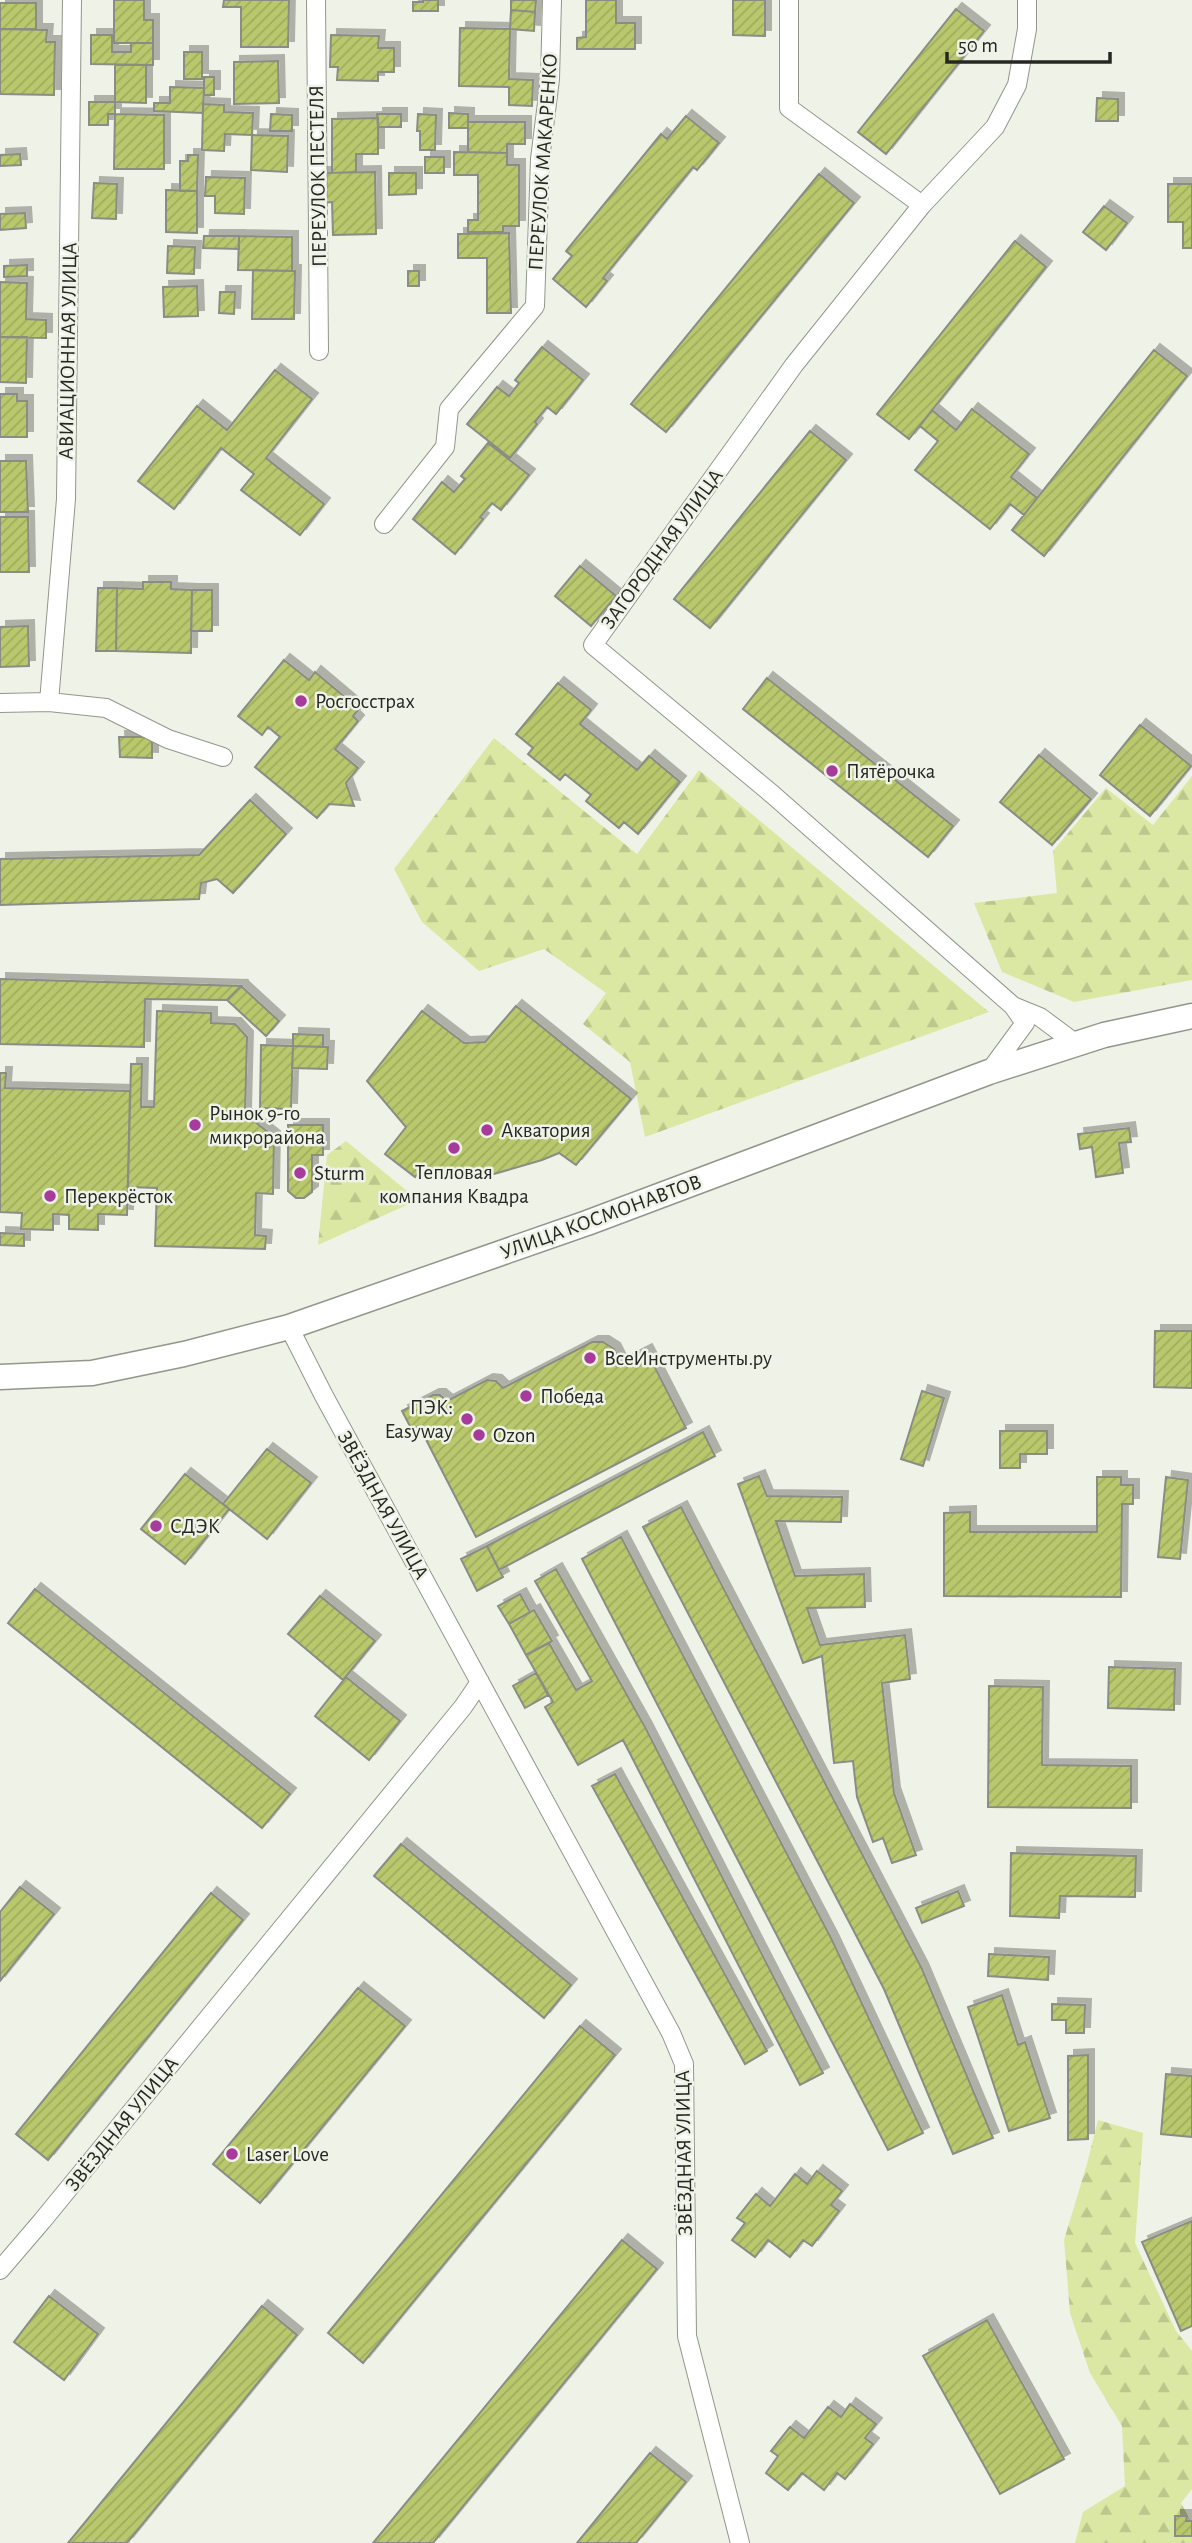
<svg xmlns="http://www.w3.org/2000/svg" width="1192" height="2543" font-family="'Alegreya Sans',sans-serif">
<style>
.forest{fill:url(#forest-firs)}
.building{fill:url(#building-hatch);stroke:#8a8d83;stroke-width:2;filter:url(#shadow)}
.lines{fill:none;stroke-linecap:round;stroke-linejoin:round}
.minor-casing{stroke:#93968b;stroke-width:20}
.secondary-casing{stroke:#93968b;stroke-width:27}
.minor{stroke:#fff;stroke-width:18}
.secondary{stroke:#fff;stroke-width:24}
.poi-dot{fill:#a73b9b;stroke:#eff2e7;stroke-width:2.5}
.labels{text-anchor:middle;dominant-baseline:central;stroke-width:5;stroke-linejoin:round;paint-order:stroke}
.street-label{font-size:21px;fill:#262723;stroke:#eff2e7}
.poi-label{font-size:21px;fill:#262723;stroke:#eff2e7;text-anchor:start}
</style>
<defs>
<pattern id="forest-firs" width="22" height="20" patternUnits="userSpaceOnUse" patternTransform="scale(1.75)"><rect width="22" height="20" fill="#dbe8a3"/><path d="M5 1l3.5 6h-7zM16 11l3.5 6h-7z" fill="#bcc78c"/></pattern>
<pattern id="building-hatch" width="6" height="6" patternUnits="userSpaceOnUse" patternTransform="scale(1.75)"><rect width="6" height="6" fill="#b9c86c"/><path d="M-1 1l2-2M0 6l6-6M5 7l2-2" fill="none" stroke="#9fac5d"/></pattern>
<filter id="shadow"><feDropShadow dx="6" dy="-6" stdDeviation="0" flood-color="#0004"/></filter>
</defs>
<rect width="100%" height="100%" fill="#eff2e7"/>
<path class="forest" d="M494,738L637,854L699,770L989,1012L645,1137L630,1062L583,1024L606,993L544,949L479,971L422,922L394,869Z
M1192,776V980L1074,1002L1002,972L974,903L1057,893L1053,851L1106,788L1153,825Z
M346,1141L418,1200L318,1245L327,1155Z
M1098,2120L1143,2133L1135,2243L1176,2331L1192,2351V2489L1181,2503L1192,2523V2543H1075L1083,2512L1125,2486L1122,2426L1090,2373L1070,2313L1064,2240L1087,2164Z"/>
<path class="building" d="M114,0H144V20H153V43H114Z
M224,0H289L288,47H241V7H223Z
M423,0H438V11H413V2H423Z
M511,0H536L535,12L511,10Z
M586,0H616V23H635V49H577V38L586,37Z
M733,0H765V36L733,35Z
M0,3H36V29H0Z
M956,9L984,31L886,154L858,132Z
M511,10L535,12L534,31L510,29Z
M460,28L510,29L509,79L533,80L532,106L509,105V87L459,86Z
M0,29L47,30L46,42H55L54,95L0,94Z
M91,35H112V52H131V43H153V65L91,64Z
M331,35L379,36L378,48H394V72H378V81L337,80L338,67H330Z
M184,52H202V79H184Z
M278,61L279,103L234,104V62Z
M115,65H146V103L115,102Z
M204,77H214V95H204Z
M170,87L204,88L203,113L154,111V103H170Z
M1097,98L1118,99V121H1096Z
M89,102H115V114H108V125H89Z
M203,104L224,105V112L253,113L252,135L225,134L224,151L202,150Z
M449,113L468,114V128H449Z
M115,114L164,115V169H114Z
M271,114L292,115V131H270Z
M377,114H401V127H378Z
M418,114L436,115L435,150H420V131H417Z
M686,116L719,143L697,170L693,167L603,278L607,281L586,307L553,279L572,256L566,251L661,134L667,139Z
M378,118V154H356V172L332,173V119Z
M468,122H525V144H507V153L468,152Z
M252,135L288,136L287,172L251,170Z
M454,152L507,153V165H519V226H503V232H468V220H478V175H454Z
M20,154L21,165L0,166V155Z
M188,155H198L197,191H180V161H188Z
M425,157H444V173H425Z
M375,172L376,234L333,235L332,202L322,203L321,173Z
M389,173H416V194L389,195Z
M819,174L854,203L666,432L631,404Z
M206,177L245,178L244,214L215,213V196H205Z
M94,183L117,184L116,219L92,218Z
M1168,184H1192V248H1183V222H1168Z
M166,190L197,191V233L166,232Z
M1104,206L1127,223L1106,250L1083,232Z
M25,213L26,228L0,230V214Z
M509,233L511,313H487V258H458V234Z
M204,236H239V249L203,248Z
M239,236L292,237V271L238,270Z
M1015,241L1046,267L909,439L877,414Z
M168,246L195,247L194,274L167,273Z
M27,265V276L4,277V266Z
M253,270L295,271L294,319H252Z
M408,271H419V286H408Z
M0,282L27,283L26,319L46,320V338L0,337Z
M197,286L198,316L164,317L163,287Z
M220,292H235L234,314L219,313Z
M0,337H27L26,383L0,382Z
M542,347L583,380L556,414L547,407L535,422L537,424L510,458L467,424L497,387L509,396L519,383L515,380Z
M1154,350L1187,376L1044,556L1012,530Z
M275,370L312,399L266,458L324,504L300,535L241,490L254,474L221,448L174,509L138,481L197,406L227,430Z
M0,394H17V401H27V437H0Z
M972,409L1029,454L1011,477L1037,498L1024,515L1010,504L990,529L915,470L938,441L920,426L932,410L956,430Z
M810,431L846,460L710,628L674,599Z
M488,443L529,475L501,510L492,503L480,517L483,519L455,554L413,519L442,482L454,492L465,479L461,476Z
M0,461H26L28,512H0Z
M0,517H28L29,572H0Z
M580,566L616,596L591,626L555,596Z
M143,582H171V589L192,590L191,653L116,651L117,588L143,589Z
M98,588H117L116,651H96Z
M192,590H212V631H191Z
M28,626L29,666L0,667V627Z
M284,660L309,680L315,672L359,709L353,716L358,721L335,749L358,768L346,783L354,806L329,804L317,818L255,767L280,737L268,727L262,735L238,716Z
M767,678L953,826L928,857L743,709Z
M558,683L591,710L580,724L637,770L649,756L680,782L638,834L624,822L619,828L586,801L591,795L565,774L560,780L528,754L533,748L516,734Z
M1140,725L1191,766L1150,816L1100,775Z
M119,737H152V758L120,757Z
M1039,755L1091,799L1052,845L1000,802Z
M250,800L286,834L233,893L217,879L201,883L199,899L0,905V859L199,855Z
M0,979H1L241,986L227,1000L145,999L144,1047L0,1044Z
M241,986L279,1021L266,1036L227,1000Z
M516,1006L631,1099L576,1165L559,1153L542,1160L494,1174L446,1168L438,1178L423,1167L415,1177L385,1154L406,1127L367,1081L422,1011L464,1043L485,1042Z
M157,1011L211,1013V1023L235,1024L247,1037L245,1114L274,1137L273,1194L256,1193L255,1235L266,1236L265,1249L155,1246L157,1188L128,1187L131,1064H142L141,1107H154Z
M293,1034L323,1035V1047L293,1046Z
M261,1045L293,1046L291,1109L260,1108Z
M293,1046L328,1047L327,1069L292,1068Z
M0,1073H6L5,1088L130,1091L127,1215L98,1214V1230L69,1229V1215L53,1214V1230L21,1229L22,1213L0,1212Z
M288,1125H323V1155H312V1192L304,1198H296L288,1191Z
M1129,1128L1131,1142L1119,1143L1123,1173L1096,1177L1092,1147L1080,1149L1078,1134Z
M0,1233L24,1234V1246L0,1245Z
M1155,1331H1192V1388L1154,1387Z
M592,1342H603L614,1349L621,1363L646,1350L686,1428L476,1537L419,1426L412,1430L402,1411L433,1395H440L447,1401L487,1380L496,1381L503,1388Z
M922,1391L944,1398L923,1466L901,1459Z
M1000,1431H1047V1454H1020V1468H1000Z
M703,1432L715,1456L499,1570L487,1546Z
M267,1449L311,1483L267,1539L223,1504Z
M185,1474L229,1509L185,1564L141,1529Z
M759,1476L767,1496L842,1497L841,1522L776,1521L795,1576L864,1574L865,1607L807,1608L820,1645L905,1635L910,1679L882,1683L894,1793L916,1855L892,1863L883,1838L873,1842L857,1797L853,1761L834,1763L822,1656L803,1663L738,1484Z
M1097,1477H1121V1485H1133V1504H1122L1121,1597L944,1596V1513L970,1512V1532H1097Z
M1166,1477L1188,1480L1180,1559L1158,1557Z
M681,1507L922,1969L993,2138L953,2154L884,1989L643,1527Z
M621,1537L832,1940L923,2133L888,2150L582,1559Z
M487,1546L503,1577L477,1591L461,1559Z
M556,1569L645,1727L823,2073L800,2085L623,1740L578,1765L545,1707L553,1702L526,1655L549,1643L576,1690L592,1681L535,1581Z
M35,1589L290,1794L262,1828L8,1623Z
M520,1594L530,1612L509,1624L498,1606Z
M320,1596L375,1641L343,1680L288,1634Z
M534,1610L552,1641L526,1655L509,1624Z
M1109,1667L1175,1669L1174,1710L1108,1708Z
M536,1673L548,1695L525,1708L513,1686Z
M346,1677L400,1721L369,1760L315,1716Z
M989,1686L1043,1687L1042,1765L1131,1766V1808L988,1807Z
M615,1774L767,2051L745,2064L592,1786Z
M401,1844L571,1985L544,2018L374,1876Z
M1011,1853L1136,1856L1135,1897L1060,1896L1059,1918L1010,1916Z
M20,1887L54,1914L0,1981V1912Z
M958,1891L964,1906L922,1923L916,1908Z
M211,1893L243,1920L48,2160L16,2134Z
M989,1954L1049,1957L1048,1980L988,1976Z
M358,1988L405,2026L260,2203L213,2164Z
M1002,1995L1018,2045L1025,2042L1050,2118L1009,2131L968,2007Z
M1052,2004L1085,2005L1084,2033H1066V2020H1052Z
M580,2026L615,2055L363,2363L328,2333Z
M1088,2055V2139L1068,2140V2056Z
M1166,2074L1192,2076V2137L1161,2134Z
M817,2171L842,2191L831,2205L839,2211L812,2246L803,2240L790,2257L768,2240L755,2257L732,2240L745,2223L737,2218L756,2194L770,2206L795,2174L807,2184Z
M1192,2221V2326L1181,2331L1142,2242Z
M622,2240L657,2269L433,2543H373Z
M49,2296L98,2334L64,2380L14,2342Z
M262,2306L297,2335L127,2543H68Z
M987,2320L1064,2459L1000,2494L923,2356Z
M850,2404L876,2424L865,2438L873,2444L845,2479L837,2473L824,2490L802,2473L788,2490L766,2473L778,2456L771,2451L790,2427L804,2438L828,2407L841,2417Z
M650,2453L686,2482L636,2543H577Z
M1175,2516H1187L1186,2521H1192V2536H1175Z"/>
<g class="lines">
<g class="minor-casing">
<path id="minor" d="M316,0L319,351
M789,0V108L922,205
M384,524L445,447L449,409L535,306L540,159L550,79L552,0
M49,702L66,499L72,0
M0,703L49,702L106,708L168,739L223,757
M1013,1006L1040,1017L1075,1043
M989,1072L1025,1023L1013,1006L772,794L593,645L794,365L922,205L995,127L1017,85L1027,29V0
M289,1327L324,1396L671,2033L684,2064L687,2336L740,2543
M0,2270L42,2221L463,1707L480,1682"/>
</g>
<g class="secondary-casing">
<path id="secondary" d="M0,1377L92,1373L184,1354L289,1327L587,1223L989,1072L1104,1035L1192,1016"/>
</g>
<use href="#minor" class="minor"/>
<use href="#secondary" class="secondary"/>
</g>
<g class="poi-dot">
<circle cx="301" cy="701" r="7"/>
<circle cx="832" cy="771" r="7"/>
<circle cx="195" cy="1125" r="7"/>
<circle cx="487" cy="1130" r="7"/>
<circle cx="454" cy="1148" r="7"/>
<circle cx="300" cy="1173" r="7"/>
<circle cx="50" cy="1196" r="7"/>
<circle cx="590" cy="1358" r="7"/>
<circle cx="526" cy="1396" r="7"/>
<circle cx="467" cy="1419" r="7"/>
<circle cx="479" cy="1435" r="7"/>
<circle cx="156" cy="1526" r="7"/>
<circle cx="232" cy="2154" r="7"/>
</g>
<g class="labels">
<g class="street-label">
<text transform="translate(543 162) rotate(-86)">ПЕРЕУЛОК МАКАРЕНКО</text>
<text transform="translate(318 176) rotate(-91)">ПЕРЕУЛОК ПЕСТЕЛЯ</text>
<text transform="translate(68 351) rotate(-89)">АВИАЦИОННАЯ УЛИЦА</text>
<text transform="translate(662 549) rotate(-54)">ЗАГОРОДНАЯ УЛИЦА</text>
<text transform="translate(601 1217) rotate(-20)">УЛИЦА КОСМОНАВТОВ</text>
<text transform="translate(383 1505) rotate(61)">ЗВЁЗДНАЯ УЛИЦА</text>
<text transform="translate(122 2124) rotate(-51)">ЗВЁЗДНАЯ УЛИЦА</text>
<text transform="translate(684 2153) rotate(-91)">ЗВЁЗДНАЯ УЛИЦА</text>
</g>
<g class="poi-label">
<text x="315" y="701">Росгосстрах</text>
<text x="846" y="771">Пятёрочка</text>
<text x="209" y="1113">Рынок 9-го<tspan x="209" dy="24">микрорайона</tspan></text>
<text x="501" y="1130">Акватория</text>
<text x="454" y="1172" text-anchor="middle">Тепловая<tspan x="454" dy="24">компания Квадра</tspan></text>
<text x="314" y="1173">Sturm</text>
<text x="64" y="1196">Перекрёсток</text>
<text x="604" y="1358">ВсеИнструменты.ру</text>
<text x="540" y="1396">Победа</text>
<text x="453" y="1407" text-anchor="end">ПЭК:<tspan x="453" dy="24">Easyway</tspan></text>
<text x="493" y="1435">Ozon</text>
<text x="170" y="1526">СДЭК</text>
<text x="246" y="2154">Laser Love</text>
</g>
</g>
<path d="M947 52v10h163v-10" fill="none" stroke="#262723" stroke-width="3.5"/>
<text x="958" y="52" font-size="21" fill="#262723" stroke="#eff2e7" stroke-width="5" paint-order="stroke">50 m</text>
</svg>
